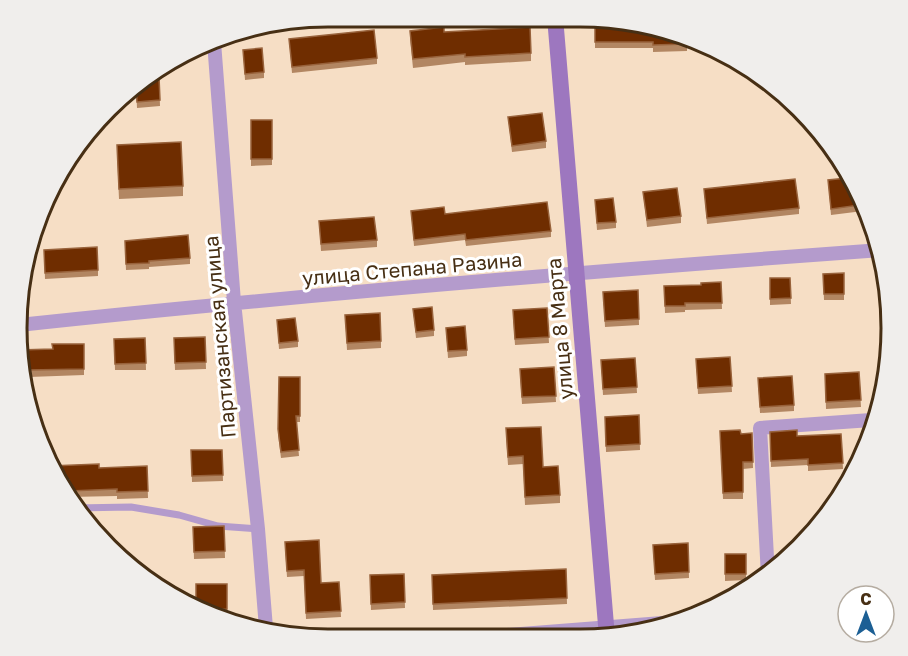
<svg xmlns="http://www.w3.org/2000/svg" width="908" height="656" font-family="'Golos Text',sans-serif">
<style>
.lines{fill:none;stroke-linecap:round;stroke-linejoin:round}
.service{stroke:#b49bcc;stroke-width:7}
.minor{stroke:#b49bcc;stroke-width:14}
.secondary{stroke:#9d77bf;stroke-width:16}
.wall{fill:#b28662}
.building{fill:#6f2d00;stroke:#98623b;stroke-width:1.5}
.labels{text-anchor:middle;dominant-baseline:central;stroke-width:6;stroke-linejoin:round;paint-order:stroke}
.street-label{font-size:20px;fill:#472f14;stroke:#fff}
.rim{fill:none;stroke:#472f14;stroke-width:3}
</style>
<rect width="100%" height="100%" fill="#f6dec5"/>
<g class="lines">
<path class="service" d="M75,508L131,507L179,515L218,526L258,529"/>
<path class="minor" d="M214,42L234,302L258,529L266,628
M19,325C306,294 593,271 881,250
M768,576L760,428L871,420
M468,638L675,622"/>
<path class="secondary" d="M555,17L607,637"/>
</g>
<path class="wall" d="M595,18L687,39V51L653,52V48H595Z
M410,31L444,32L531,53V61L465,65V62L413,68L410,39Z
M289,39L377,58V64L292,73Z
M243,50L264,72V78L245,80Z
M159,77L160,106L137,108L136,86Z
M508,117L546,141V148L512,152Z
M251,120H272V165L251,166Z
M117,154L183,186V196L119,199Z
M847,178L863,211L831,215L828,180Z
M704,189L799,208V214L707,224Z
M643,192L681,216V223L647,227Z
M595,200L616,222V228L597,230Z
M411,211L445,214L551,231V237L466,246L465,240L414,246Z
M319,221L377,240V247L321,251Z
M125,248L190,258V264L149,267V269L126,270Z
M44,250L98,270V276L45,279Z
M844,273V300H824L823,274Z
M770,278H790L791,304L770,305Z
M721,282L722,309L685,310V312L665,313L664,286L701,285Z
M638,290L639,325L605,327L603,292Z
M547,308L549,343L515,345L513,317Z
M413,309L434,330V336L416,338Z
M345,315L381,341V348L347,350Z
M277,320L298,341V347L279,349Z
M446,328L467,350V356L448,358Z
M205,337L206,369L175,370L174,338Z
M145,338L146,370H115L114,339Z
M84,344V375L29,377V382H23L19,368L53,349Z
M730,357L732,392L698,394L696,359Z
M635,358L637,393L603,395L601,360Z
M554,367L556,402L522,404L520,375Z
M859,372L861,407L826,409L825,374Z
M279,377H300V422H296L299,456L281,458L278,435Z
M758,378L794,405V411L760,413Z
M639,415L640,450L606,452L605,417Z
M720,431L741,434L752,433L753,468L743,469V499H723Z
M770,432L797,436L841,434L843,469L808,471V465L771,467Z
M506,436L543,467L560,495V503L525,505L523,464L508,465Z
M191,450H222L223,481L192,482Z
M51,466L99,468L147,466L148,498L117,499V496L69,497V486L63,487Z
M224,526L225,558L194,559L193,527Z
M688,543L689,578L655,580L653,545Z
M285,548L321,583L339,582L341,617L306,619L304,576L287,577Z
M725,554H746V580L725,581Z
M566,569L567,604L433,610L432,575Z
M404,574L405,608L371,610L370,582Z
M227,584V615H220L196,609Z"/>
<path class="building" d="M595,18L660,27L687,39V44L653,45V42H595Z
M444,27V32L530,27L531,53L465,57V54L413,59L410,31Z
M374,30L377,58L292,67L289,39Z
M262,48L264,72L245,74L243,50Z
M159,77L160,100L137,102L136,85L145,78Z
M542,113L546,141L512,146L508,117Z
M251,120H272V159H251Z
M181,142L183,186L119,189L117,145Z
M847,178L860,205L831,209L828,180Z
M795,179L799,208L707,218L704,189Z
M677,188L681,216L647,220L643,192Z
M613,198L616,222L597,223L595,200Z
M547,202L551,231L466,240L465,234L414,240L411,211L444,207L445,214Z
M374,217L377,240L321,244L319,221Z
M188,235L190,258L149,261V263L126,264L125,241Z
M97,247L98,270L45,273L44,250Z
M844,273V294H824L823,274Z
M770,278H790L791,298L770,299Z
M721,282L722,303H685V306H665L664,286L701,285V283Z
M638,290L639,319L605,321L603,292Z
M432,307L434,330L416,332L413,309Z
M547,308L549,337L515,339L513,310Z
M380,313L381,341L347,343L345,315Z
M295,318L298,341L279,343L277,320Z
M465,326L467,350L448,351L446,328Z
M205,337L206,362L175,363L174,338Z
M145,338L146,363L115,364L114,339Z
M52,344H84V369L29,370V375L21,376L19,368V350L53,349Z
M730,357L732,386L698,388L696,359Z
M635,358L637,387L603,389L601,360Z
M554,367L556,396L522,397L520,369Z
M859,372L861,400L826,402L825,374Z
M792,376L794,405L760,407L758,378Z
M279,377H300V416H296L299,450L281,452L278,429Z
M639,415L640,444L606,446L605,417Z
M541,427L543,467L558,466L560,495L525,497L523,456L508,457L506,428Z
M740,430L741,434L752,433L753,462H743V492L723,493L720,431Z
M797,430V436L841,434L843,463L808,465V459L771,461L770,432Z
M191,450H222L223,475L192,476Z
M99,464V468L147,466L148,491L117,492V489L69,491V480H59L51,466Z
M224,526L225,551L194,552L193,527Z
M319,540L321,583L339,582L341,611L306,613L304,570L287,571L285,542Z
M688,543L689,572L655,574L653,545Z
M798,543L793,548V544Z
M725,554H746V574H725Z
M566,569L567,598L433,604L432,575Z
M404,574L405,602L371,604L370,575Z
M196,584H227V609L199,610L196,609Z"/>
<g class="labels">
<g class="street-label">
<text transform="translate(412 268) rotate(-5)">улица Степана Разина</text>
<text transform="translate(559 329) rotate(-95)">улица 8 Марта</text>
<text transform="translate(219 337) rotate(-95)">Партизанская улица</text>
</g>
</g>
<path d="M0 0H908V656H0ZM328 27H580A301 301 0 0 1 881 328V328A301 301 0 0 1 580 629H328A301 301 0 0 1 27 328V328A301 301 0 0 1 328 27Z" fill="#f0eeec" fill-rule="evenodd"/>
<path class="rim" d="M328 27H580A301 301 0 0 1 881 328V328A301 301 0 0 1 580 629H328A301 301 0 0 1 27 328V328A301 301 0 0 1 328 27Z"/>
<g transform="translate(866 614)"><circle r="28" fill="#ffffff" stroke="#b5aca1" stroke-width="1.5"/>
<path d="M0-4.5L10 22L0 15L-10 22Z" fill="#1c5f94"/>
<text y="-9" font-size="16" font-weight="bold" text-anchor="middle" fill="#472f14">С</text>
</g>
</svg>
